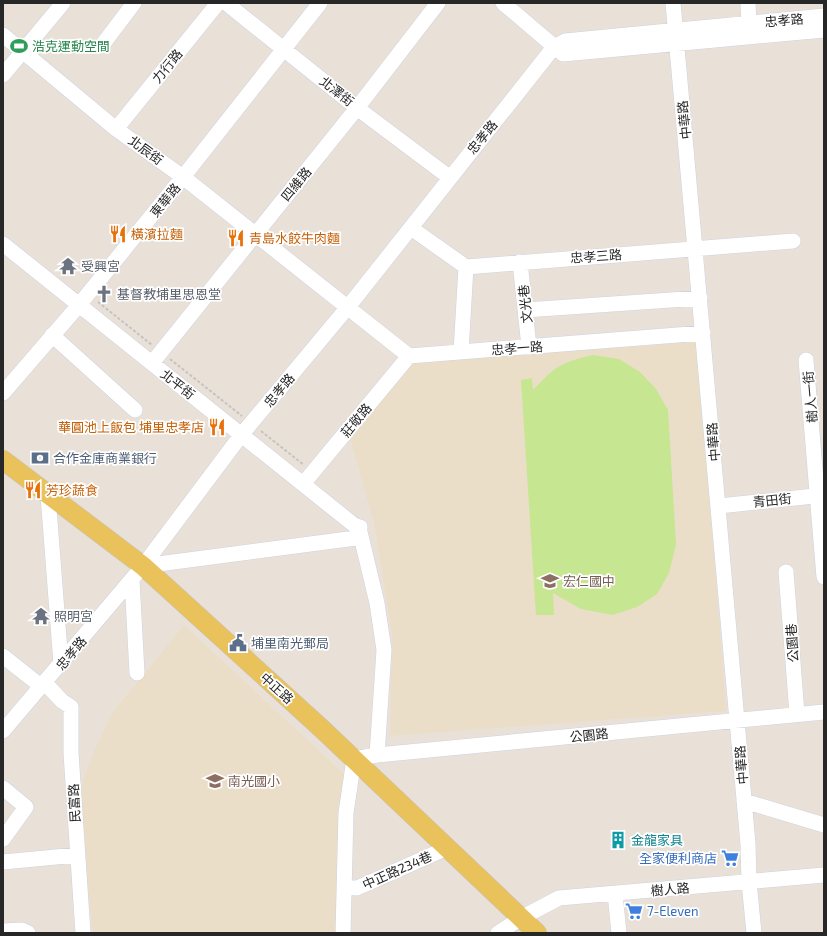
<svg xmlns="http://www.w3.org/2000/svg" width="827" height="936" font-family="'Exo 2','Noto Sans TC',sans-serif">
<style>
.education{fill:#ebdec8}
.pitch{fill:#c6e691}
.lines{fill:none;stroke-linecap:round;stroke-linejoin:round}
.minor-casing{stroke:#ced2e0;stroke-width:16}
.major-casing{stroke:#c3c3c3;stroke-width:20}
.path{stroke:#c3c3c3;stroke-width:2;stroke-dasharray:3 2;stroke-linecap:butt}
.minor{stroke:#fff;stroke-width:15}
.major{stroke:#eac25c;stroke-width:19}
.labels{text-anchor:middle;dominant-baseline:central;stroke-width:3.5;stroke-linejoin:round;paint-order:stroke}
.street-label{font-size:13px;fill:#272727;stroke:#fff}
.leisure-label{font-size:13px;fill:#27864d;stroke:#fff;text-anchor:start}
.food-label{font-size:13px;fill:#c56008;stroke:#fff;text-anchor:start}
.worship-label{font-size:13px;fill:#5b616d;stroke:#fff;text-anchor:start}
.service-label{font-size:13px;fill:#4e5e75;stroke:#fff;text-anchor:start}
.education-label{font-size:13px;fill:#785e54;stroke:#fff;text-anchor:start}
.culture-label{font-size:13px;fill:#0d838f;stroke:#fff;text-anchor:start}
.shop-label{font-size:13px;fill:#366cbe;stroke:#fff;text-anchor:end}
</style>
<rect width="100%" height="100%" fill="#e9e1d8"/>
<path class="education" d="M698,342L726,711L390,736L392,635L375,527L350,438L413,362Z
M184,625L346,776L339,933H93L78,796L92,756L112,713Z"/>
<path class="pitch" d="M593,355L619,359L640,372L656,389L668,410L676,544L669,573L657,594L637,607L613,615L581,609L553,593L554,615H536L521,380L532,378L533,390C557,365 560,363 593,355Z"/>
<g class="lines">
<g class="minor-casing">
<path id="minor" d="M226,3L357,108L449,177
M503,3L563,54L824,30
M673,3L748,844L749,882L754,933
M748,3L749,23
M3,35L116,129L183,177L409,356L703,333
M103,44L134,3
M3,75L63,3
M116,129L218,3
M411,228L466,267L793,241
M3,244L354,525L360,527L359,536L356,538L143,566
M520,262L529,347
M525,310L700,298
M52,335L135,410
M461,352L466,267
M806,360L824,577
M152,363L357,108L438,3
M3,393L79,305L183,177L320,3
M303,484L409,356
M48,495L61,664
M719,506L824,495
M360,532L377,603L384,650L377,755
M786,572L797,714
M132,580L137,673
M3,656L42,687
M45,683L62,701L71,707V753L83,933
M3,731L143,566L242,434L348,307L554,47L565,41L824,16
M3,788L26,807L3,839
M744,801L824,825
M3,862L77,855
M345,887L357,888L447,848
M615,894L619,933
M3,931L22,930L28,933
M343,933L346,813L354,759L377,755L824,712
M498,933L521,918L559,898L824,875"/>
</g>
<g class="major-casing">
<path id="major" d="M3,460L143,566L321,728L537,933"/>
</g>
<path class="path" d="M98,302L152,345
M170,359L242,416
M261,431L304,465"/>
<use href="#minor" class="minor"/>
<use href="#major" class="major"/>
</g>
<defs>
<g id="stadium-bare" transform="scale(1.38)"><path d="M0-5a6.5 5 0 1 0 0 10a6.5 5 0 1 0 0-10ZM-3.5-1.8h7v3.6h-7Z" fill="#2e9e5b" stroke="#fff" stroke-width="2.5" paint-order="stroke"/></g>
<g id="restaurant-bare" transform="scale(1.38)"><path d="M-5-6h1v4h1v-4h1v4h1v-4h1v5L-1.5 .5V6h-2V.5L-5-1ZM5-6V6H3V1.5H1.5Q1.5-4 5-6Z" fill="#e8710a" stroke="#fff" stroke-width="2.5" paint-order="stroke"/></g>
<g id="temple-bare" transform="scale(1.38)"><path d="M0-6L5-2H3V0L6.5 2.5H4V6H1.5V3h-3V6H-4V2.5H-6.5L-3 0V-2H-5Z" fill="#6b7280" stroke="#fff" stroke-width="2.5" paint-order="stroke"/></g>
<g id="church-bare" transform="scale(1.38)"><path d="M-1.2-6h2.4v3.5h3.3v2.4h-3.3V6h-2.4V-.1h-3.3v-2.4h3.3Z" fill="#6b7280" stroke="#fff" stroke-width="2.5" paint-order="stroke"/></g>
<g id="bank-bare" transform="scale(1.38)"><path d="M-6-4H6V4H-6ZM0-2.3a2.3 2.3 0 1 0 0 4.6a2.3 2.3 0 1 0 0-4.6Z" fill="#5c6f8a" stroke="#fff" stroke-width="2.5" paint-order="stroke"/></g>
<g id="school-bare" transform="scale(1.38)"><path d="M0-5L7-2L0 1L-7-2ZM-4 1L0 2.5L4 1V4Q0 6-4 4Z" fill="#8d6e63" stroke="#fff" stroke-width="2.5" paint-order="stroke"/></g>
<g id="civic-bare" transform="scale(1.38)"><path d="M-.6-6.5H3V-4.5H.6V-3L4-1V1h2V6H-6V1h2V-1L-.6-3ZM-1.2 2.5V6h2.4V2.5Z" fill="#5c6f8a" stroke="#fff" stroke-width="2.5" paint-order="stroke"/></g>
<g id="building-bare" transform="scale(1.38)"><path d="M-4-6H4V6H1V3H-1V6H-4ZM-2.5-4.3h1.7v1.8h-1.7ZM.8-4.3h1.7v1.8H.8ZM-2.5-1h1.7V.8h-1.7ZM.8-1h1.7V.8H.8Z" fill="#0f9aa8" stroke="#fff" stroke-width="2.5" paint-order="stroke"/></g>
<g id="supermarket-bare" transform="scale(1.38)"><path d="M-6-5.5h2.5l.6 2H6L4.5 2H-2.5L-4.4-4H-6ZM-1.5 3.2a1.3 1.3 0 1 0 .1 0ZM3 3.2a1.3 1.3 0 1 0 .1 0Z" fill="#3f7fe0" stroke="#fff" stroke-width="2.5" paint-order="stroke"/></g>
</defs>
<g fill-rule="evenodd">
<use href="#stadium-bare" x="19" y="46"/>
<use href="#restaurant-bare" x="118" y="234"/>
<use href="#restaurant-bare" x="236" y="238"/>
<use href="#temple-bare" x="68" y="266"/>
<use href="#church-bare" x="104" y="294"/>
<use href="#restaurant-bare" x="217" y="427"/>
<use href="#bank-bare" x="40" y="458"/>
<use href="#restaurant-bare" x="33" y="490"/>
<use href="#school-bare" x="550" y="581"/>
<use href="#temple-bare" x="41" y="616"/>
<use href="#civic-bare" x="238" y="643"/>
<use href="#school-bare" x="215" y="781"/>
<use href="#building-bare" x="618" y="840"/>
<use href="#supermarket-bare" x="730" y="858"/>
<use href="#supermarket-bare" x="634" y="911"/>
</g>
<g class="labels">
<g class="street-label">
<text transform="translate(784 20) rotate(-5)">忠孝路</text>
<text transform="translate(167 66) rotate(-51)">力行路</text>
<text transform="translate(337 91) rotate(38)">北澤街</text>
<text transform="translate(684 120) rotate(-96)">中華路</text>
<text transform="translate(482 137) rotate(-51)">忠孝路</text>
<text transform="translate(146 150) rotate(36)">北辰街</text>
<text transform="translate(296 184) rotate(-51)">四維路</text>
<text transform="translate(165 200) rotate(-51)">東華路</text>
<text transform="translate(596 256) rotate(-4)">忠孝三路</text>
<text transform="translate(525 304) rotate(-96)">文光巷</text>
<text transform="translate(517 348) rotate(-4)">忠孝一路</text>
<text transform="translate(178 384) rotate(38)">北平街</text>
<text transform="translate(279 390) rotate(-50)">忠孝路</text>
<text transform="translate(810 397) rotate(-95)">樹人一街</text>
<text transform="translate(356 420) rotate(-50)">莊敬路</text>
<text transform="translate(713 442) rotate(-95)">中華路</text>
<text transform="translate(772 500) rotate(-6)">青田街</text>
<text transform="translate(792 643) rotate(-94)">公園巷</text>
<text transform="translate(71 653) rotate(-50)">忠孝路</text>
<text transform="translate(277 688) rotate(42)">中正路</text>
<text transform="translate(589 735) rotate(-6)">公園路</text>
<text transform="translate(741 765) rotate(-95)">中華路</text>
<text transform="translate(74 803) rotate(-93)">民富路</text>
<text transform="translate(397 870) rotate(-24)">中正路234巷</text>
<text transform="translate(670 889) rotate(-5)">樹人路</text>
</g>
<g class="leisure-label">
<text x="32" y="46">浩克運動空間</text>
</g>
<g class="food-label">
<text x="131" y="234">橫濱拉麵</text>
<text x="249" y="238">青島水餃牛肉麵</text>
<text x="204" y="427" text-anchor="end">華圓池上飯包 埔里忠孝店</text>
<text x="46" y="490">芳珍蔬食</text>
</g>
<g class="worship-label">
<text x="81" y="266">受興宮</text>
<text x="117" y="294">基督教埔里思恩堂</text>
<text x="54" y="616">照明宮</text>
</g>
<g class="service-label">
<text x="53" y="458">合作金庫商業銀行</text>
<text x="251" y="643">埔里南光郵局</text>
</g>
<g class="education-label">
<text x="563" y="581">宏仁國中</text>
<text x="228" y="781">南光國小</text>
</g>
<g class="culture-label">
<text x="631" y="840">金龍家具</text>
</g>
<g class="shop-label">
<text x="717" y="858">全家便利商店</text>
<text x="647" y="911" text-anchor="start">7-Eleven</text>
</g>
</g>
<rect width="827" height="936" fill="none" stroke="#272727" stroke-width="8"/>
</svg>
